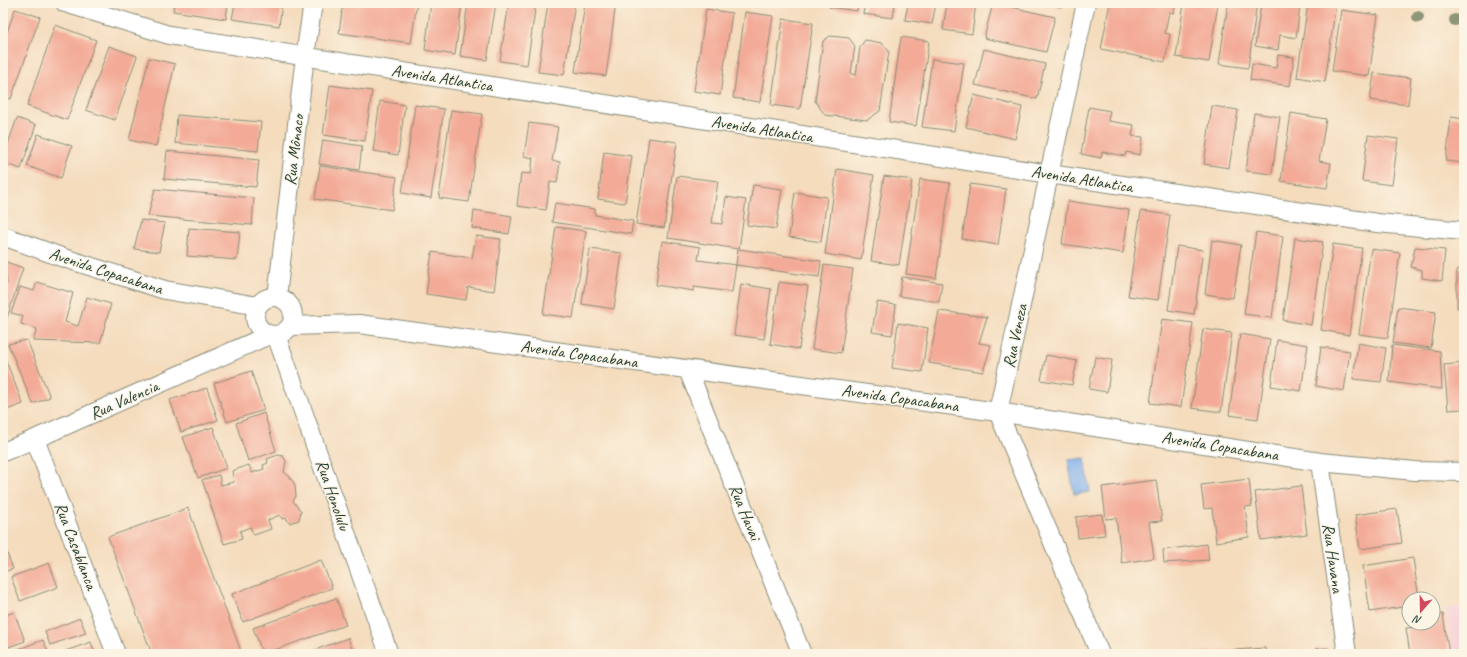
<svg xmlns="http://www.w3.org/2000/svg" width="1467" height="657" font-family="Caveat,sans-serif">
<style>
.built{fill:#f6cfd6}
.water{fill:#82b1ec;stroke:#507790}
.building{fill:#f3ab97}
.lines{fill:none;stroke-linecap:round;stroke-linejoin:round}
.minor-casing{stroke:#8a8c78;stroke-width:20}
.minor{stroke:#fff;stroke-width:18}
.tree{fill:#8e967a}
.labels{text-anchor:middle;dominant-baseline:central;stroke-width:3;stroke-linejoin:round;paint-order:stroke}
.street-label{font-size:17px;fill:#1f3d34;stroke:#fcf5e5}
</style>
<rect width="100%" height="100%" fill="#fcf5e5"/>
<filter id="ink" filterUnits="userSpaceOnUse"><feTurbulence type="fractalNoise" baseFrequency=".025" numOctaves="2"/><feDisplacementMap in="SourceGraphic" scale="8" xChannelSelector="R" yChannelSelector="G"/><feConvolveMatrix kernelMatrix="1 2 1 2 8 2 1 2 1" color-interpolation-filters="sRGB"/></filter>
<filter id="wash" filterUnits="userSpaceOnUse"><feTurbulence type="fractalNoise" baseFrequency=".012" numOctaves="4" result="noise"/><feDisplacementMap in="SourceGraphic" scale="16" xChannelSelector="R" yChannelSelector="G"/><feGaussianBlur stdDeviation="0.9" result="paint"/><feColorMatrix in="noise" values="0 0 0 0 0 0 0 0 0 0 0 0 0 0 0 0 0 1.4 0 .05"/><feComposite in="paint" operator="in"/></filter>
<g filter="url(#wash)">
<rect width="100%" height="100%" fill="#f4dcbd"/>
<path class="built" d="M1464,606V654H1451L1445,608Z"/>
<path class="water" d="M1085,458L1090,492L1074,494L1068,460Z"/>
<g id="blocks">
<path class="building" d="M174,3H228L226,19L173,11Z
M235,3H282L279,26L232,19Z
M343,3H417L411,43L339,33Z
M431,3H462L455,55L425,50Z
M468,3H496L487,60L460,56Z
M509,3H536L527,65L500,61Z
M548,3H575L564,75L538,72Z
M585,3H616L606,76L575,72Z
M829,3H858L857,11L829,7Z
M865,3H895L893,18L863,14Z
M908,3H936L932,24L905,20Z
M947,3H976L972,34L943,30Z
M993,3L1055,17L1046,52L984,38Z
M1044,3H1063L1062,7Z
M1110,3H1176L1174,13L1169,12L1165,33L1170,34L1165,62L1101,49Z
M1184,3H1218L1209,62L1176,57Z
M1228,3H1257L1248,68L1219,64Z
M1261,3H1279L1300,6L1296,38L1280,35L1278,50L1255,46Z
M1308,3H1336L1325,82L1297,77Z
M15,9L40,17L11,99L3,96V44Z
M706,9L732,13L720,95L694,91Z
M1341,10L1378,15L1369,76L1332,71Z
M745,12L773,16L760,102L733,98Z
M783,19L813,23L800,109L771,105Z
M55,25L96,40L67,120L27,106Z
M830,36L849,38L855,46L851,74L856,75L860,47L865,40L882,43L889,51L880,111L867,120L825,115L815,101L823,41Z
M901,37L929,41L916,126L889,122Z
M109,46L137,56L115,120L86,110Z
M984,49L1045,64L1037,99L975,85Z
M1278,55L1294,57L1290,86L1250,80L1252,64L1276,68Z
M149,58L175,64L156,146L129,140Z
M932,59L964,63L954,131L922,127Z
M1374,73L1411,78L1408,105L1370,100Z
M330,85L372,91L365,141L323,135Z
M974,95L1022,107L1015,139L966,127Z
M380,101L405,105L398,155L373,151Z
M415,105L444,109L431,198L402,193Z
M1212,106L1238,110L1229,168L1204,164Z
M1089,107L1110,111L1108,121L1134,125L1132,136L1143,137L1140,155L1126,152L1125,156L1102,152L1101,158L1081,154Z
M451,110L482,114L469,202L439,198Z
M1254,113L1280,117L1272,174L1246,171Z
M1291,113L1326,119L1319,161L1331,163L1327,188L1281,181Z
M177,115L261,122L258,151L175,143Z
M1451,117L1464,119V163L1446,161Z
M17,118L36,125L21,169L3,163V158Z
M529,123L558,127L552,161L560,162L557,183L550,182L546,210L517,206L521,173L531,174L533,158L524,156Z
M38,134L72,146L61,178L27,166Z
M1368,135L1398,139L1392,185L1362,181Z
M649,138L677,142L664,228L636,224Z
M323,140L362,146L359,170L319,164Z
M167,151L259,160L256,187L164,179Z
M604,152L632,156L625,203L598,199Z
M320,166L397,177L392,210L315,199Z
M837,169L874,175L861,260L825,254Z
M677,176L718,181L712,223L722,224L726,197L746,200L739,249L821,261L819,277L736,265L732,292L694,287V291L656,285L662,241L700,247L698,260L736,265L738,249L668,238Z
M884,176L912,180L899,265L871,261Z
M920,179L950,183L936,278L906,274Z
M970,184L1006,189L998,245L962,239Z
M753,185L782,189L776,229L747,225Z
M155,189L254,198L252,225L148,216Z
M795,192L827,197L821,242L789,237Z
M1068,201L1129,210L1123,253L1062,244Z
M555,203L595,209V215L633,221L631,234L552,222Z
M474,210L512,216L509,234L472,228Z
M1141,211L1170,215L1158,300L1128,296Z
M141,220L165,223L159,252L134,249Z
M556,227L586,231L573,318L543,314Z
M189,228L240,232L237,260L187,256Z
M1256,232L1283,236L1272,318L1244,314Z
M476,236L501,239L494,291L468,287L466,300L426,294L432,252L472,258Z
M1295,238L1323,242L1311,325L1283,320Z
M1212,240L1241,245L1233,298L1205,294Z
M1333,244L1362,248L1349,335L1321,330Z
M1177,246L1203,250L1194,314L1168,310Z
M1415,247L1445,250L1442,281L1422,278V270L1411,267Z
M590,249L622,253L614,309L582,304Z
M1371,249L1400,253L1388,338L1359,334Z
M4,261L23,268L7,318L3,316V283L7,284Z
M824,265L853,269L841,353L812,349Z
M1457,269H1464V308H1457Z
M902,277L942,283L939,302L899,296Z
M37,282L73,293L65,322L78,326L87,297L111,304L100,343L33,341L37,329L21,324L23,316L11,313L20,287L34,291Z
M779,282L808,286L799,349L770,344Z
M741,284L771,289L764,339L734,335Z
M877,302L896,305L892,335L872,332Z
M1398,307L1436,312L1431,348L1393,343Z
M939,311L987,317L979,343L991,345L983,372L929,363Z
M1162,319L1193,323L1181,407L1150,403Z
M898,323L928,328L922,372L892,368Z
M1203,329L1232,333L1221,412L1192,408Z
M1240,334L1270,339L1258,419L1229,415Z
M27,340L50,397L33,404L8,344Z
M1277,340L1308,345L1301,391L1271,386Z
M1358,343L1386,348L1381,382L1353,379Z
M1392,345L1440,351L1442,389L1389,382Z
M1321,347L1350,351L1344,391L1316,386Z
M1046,355L1077,361L1072,385L1041,380Z
M4,356L23,404L4,411L3,357Z
M1095,357L1112,360L1107,392L1089,389Z
M1464,363V409L1448,410L1444,365Z
M251,371L264,410L227,422L214,383Z
M207,388L218,420L181,432L170,400Z
M264,413L276,451L248,461L236,423Z
M213,427L227,468L198,478L183,437Z
M278,455L283,456L286,461L284,472L290,477L295,485L296,496L293,501L301,511L299,520L289,523L286,518L282,519L280,515L268,520L271,529L254,535L250,527L240,531L242,539L224,544L202,480L219,475L221,485L234,482L232,471L249,465L252,473L264,469L263,465L268,463L267,459Z
M1249,479L1252,506L1245,507L1249,537L1216,542L1212,508L1204,509L1201,485Z
M1156,480L1162,521L1149,522L1154,558L1122,563L1116,518L1106,519L1102,487Z
M1301,486L1307,534L1261,540L1255,492Z
M188,508L242,654H152L108,537Z
M1397,509L1402,543L1360,549L1355,515Z
M1102,514L1105,535L1078,538L1076,517Z
M3,543L13,569L3,572Z
M1207,544L1209,560L1164,563L1163,550Z
M1413,558L1419,599H1409V606L1370,612L1363,566Z
M321,560L332,588L243,622L232,594Z
M49,563L58,587L20,601L11,577Z
M336,598L346,625L263,654L253,628Z
M14,612L25,641L3,649V616Z
M1443,614L1449,654H1410L1406,628L1415,627V623H1433V616Z
M80,618L86,633L50,645L45,632Z
M348,638L354,654H304Z
M43,640L49,654H5Z
M91,642L95,654H57Z
M1265,648L1266,654H1186V653Z
M1328,648L1329,654H1316L1315,649Z"/>
</g>
</g>
<g filter="url(#ink)">
<use href="#blocks" fill-opacity="0" stroke="#8a8c78" stroke-width="1"/>
<g class="lines">
<g class="minor-casing">
<path id="minor" d="M65,3L169,35L1049,174L1377,223L1464,231
M1086,3L998,412L1100,654
M3,236L64,258L165,290L258,306
M277,297L305,56L313,3
M255 316a19 19 0 1 1 38 0a19 19 0 1 1-38 0Z
M290,326L359,324L998,412L1320,462L1415,471L1464,472
M276,335L389,654
M688,370L802,654
M35,439L116,654
M3,452L35,439L269,335
M1320,462L1347,654"/>
</g>
<use href="#minor" class="minor"/>
</g>
<g class="tree">
<circle cx="1418" cy="17" r="6"/>
<circle cx="1455" cy="20" r="6"/>
</g>
</g>
<g class="labels">
<g class="street-label">
<text transform="translate(442 78) rotate(9)">Avenida Atlantica</text>
<text transform="translate(762 129) rotate(9)">Avenida Atlantica</text>
<text transform="translate(294 150) rotate(-83)">Rua Mônaco</text>
<text transform="translate(1082 179) rotate(9)">Avenida Atlantica</text>
<text transform="translate(106 271) rotate(18)">Avenida Copacabana</text>
<text transform="translate(1015 336) rotate(-78)">Rua Veneza</text>
<text transform="translate(579 354) rotate(8)">Avenida Copacabana</text>
<text transform="translate(900 398) rotate(8)">Avenida Copacabana</text>
<text transform="translate(124 400) rotate(-24)">Rua Valencia</text>
<text transform="translate(1220 446) rotate(9)">Avenida Copacabana</text>
<text transform="translate(333 495) rotate(71)">Rua Honolulu</text>
<text transform="translate(745 512) rotate(68)">Rua Havai</text>
<text transform="translate(76 546) rotate(69)">Rua Casablanca</text>
<text transform="translate(1333 558) rotate(82)">Rua Havana</text>
</g>
</g>
<rect width="1467" height="657" fill="none" stroke="#fcf5e5" stroke-width="16"/>
<g transform="translate(1421 611) rotate(200)"><circle r="19" fill="#fcf5e5" stroke="#a4ab9e"/>
<path d="M0-3L7 15L0 10L-7 15Z" fill="#d1495b"/>
<text y="-6" font-size="11" font-weight="bold" text-anchor="middle" fill="#1f3d34">N</text>
</g>
</svg>
